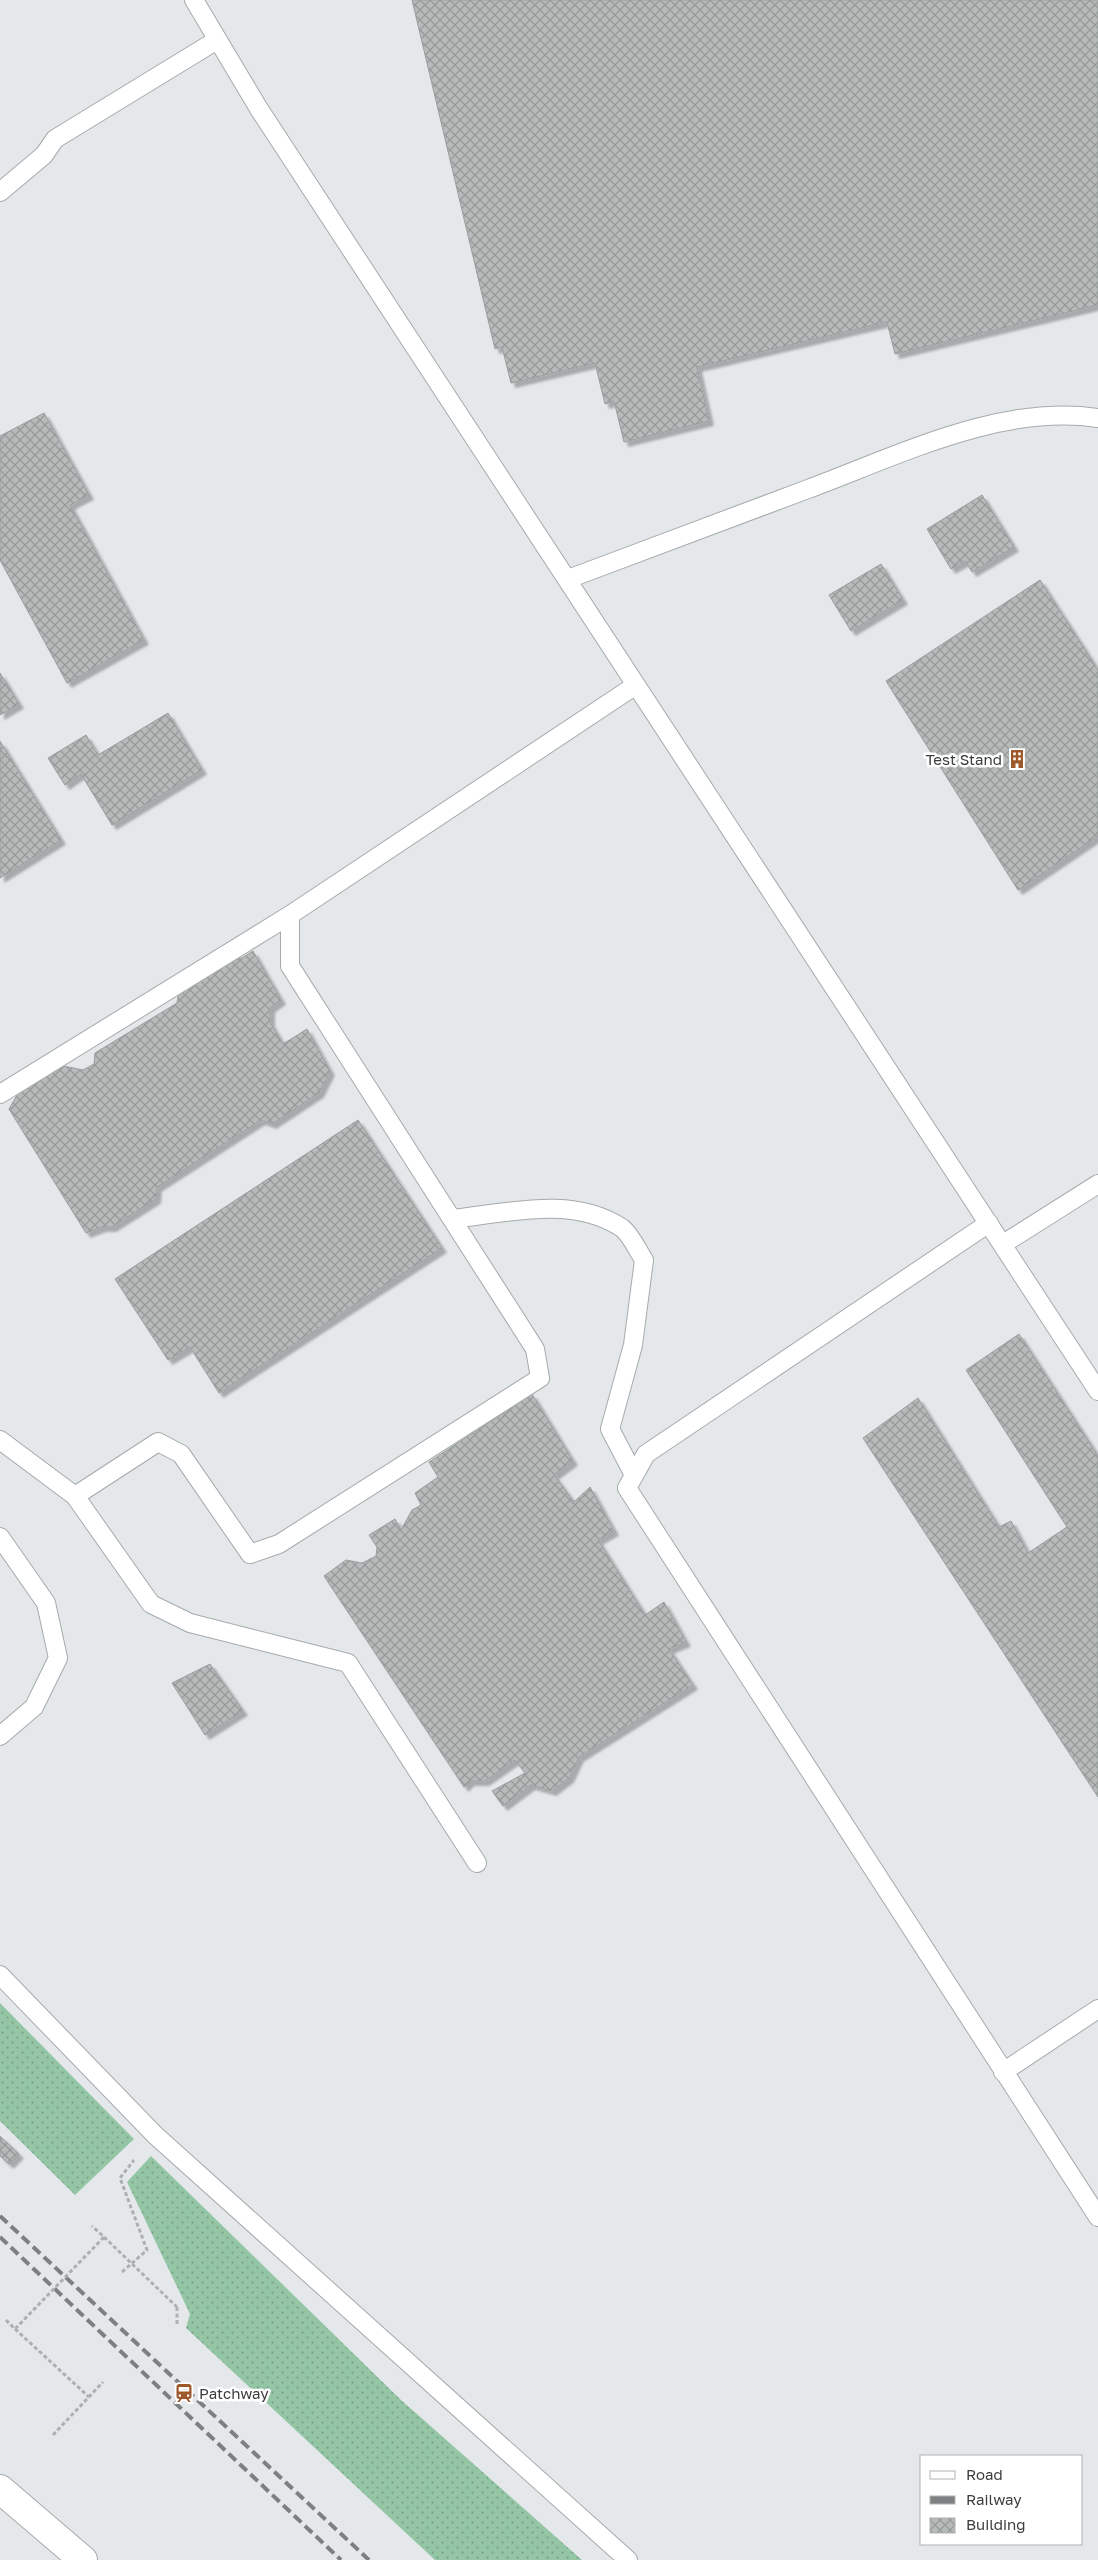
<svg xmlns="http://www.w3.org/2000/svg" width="1098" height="2560" font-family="'Golos Text',sans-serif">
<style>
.grass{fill:url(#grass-dots)}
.building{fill:url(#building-cross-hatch);stroke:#999e9d;filter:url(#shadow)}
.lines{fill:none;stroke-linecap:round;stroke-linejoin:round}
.service-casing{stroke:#a6aaab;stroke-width:20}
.minor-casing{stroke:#a6aaab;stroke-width:30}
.path{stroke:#adb0b2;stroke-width:3;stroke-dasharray:4 2.5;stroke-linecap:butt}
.service{stroke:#fff;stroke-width:18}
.minor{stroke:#fff;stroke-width:28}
.rail{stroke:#7d8081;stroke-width:4;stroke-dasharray:10 5;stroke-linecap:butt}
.path-bridge{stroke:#adb0b2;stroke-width:3;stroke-dasharray:4 2.5;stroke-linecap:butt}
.labels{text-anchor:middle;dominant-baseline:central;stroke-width:5;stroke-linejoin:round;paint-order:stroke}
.poi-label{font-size:15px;fill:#3b3d3e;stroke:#fff;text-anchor:end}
</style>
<defs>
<pattern id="grass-dots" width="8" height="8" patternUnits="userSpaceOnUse" patternTransform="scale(1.25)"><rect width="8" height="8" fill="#94c6a6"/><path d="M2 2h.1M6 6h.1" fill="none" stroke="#7aa289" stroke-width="1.8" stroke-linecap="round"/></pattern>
<pattern id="building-cross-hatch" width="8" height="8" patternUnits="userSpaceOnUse" patternTransform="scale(1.25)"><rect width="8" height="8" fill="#b6bbba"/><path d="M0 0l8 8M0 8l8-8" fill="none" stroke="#959999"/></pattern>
<filter id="shadow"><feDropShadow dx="4.5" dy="4.5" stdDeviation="1" flood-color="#0004"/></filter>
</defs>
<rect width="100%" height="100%" fill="#e4e8ea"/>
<path class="grass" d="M0,2003L134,2139L75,2195L0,2121Z
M151,2156L401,2400L582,2560H435L186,2328L190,2314L127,2182Z"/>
<path class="building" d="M412,0H1098V305L895,354L887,322L697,367L709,421L624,442L614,401L605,404L595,363L511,383L502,347L495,349Z
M44,413L89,495L70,505L144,640L67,683L0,560V436Z
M982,495L1014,547L972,572L965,561L951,569L927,529Z
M881,564L903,600L851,631L829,595Z
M1040,580L1098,670V836L1018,890L886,681Z
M0,673L19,704L0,715Z
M168,713L202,770L112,825L81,774L65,785L48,758L86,735L98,755Z
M0,741L61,840L0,878Z
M253,951L281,1000L270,1008V1022L283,1044L307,1029L330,1071L319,1093L272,1124L261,1120L157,1187L156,1199L112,1227H102L86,1233L9,1109L21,1088L59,1065L83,1070L94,1064L95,1053L177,1003L179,991L227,962L242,958Z
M358,1120L442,1248L219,1393L190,1347L168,1360L115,1279Z
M1019,1334L1098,1456V1797L863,1438L918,1398L999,1527L1011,1521L1028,1553L1067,1527L966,1370Z
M532,1394L573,1461L554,1475L574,1502L590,1487L614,1531L598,1540L645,1615L664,1602L686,1642L669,1649L693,1685L579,1757L569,1778L552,1791L531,1785L503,1806L492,1791L525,1773L515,1760L485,1781H470L464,1787L324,1576L346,1560L362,1563L376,1556L377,1547L369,1535L395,1519L401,1530L412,1510L421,1505L415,1493L438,1477L429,1462Z
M210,1664L243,1711L205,1735L172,1683Z
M0,2136L19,2154L9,2164L0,2156Z"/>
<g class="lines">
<g class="service-casing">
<path id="service" d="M194,0L259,109L1098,1391
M0,192L44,155L55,139L217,40
M568,579C648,549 728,519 808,489C897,456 1002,403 1098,418
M0,1094L290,915
M452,1219C508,1213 572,1195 622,1228C631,1235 638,1251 644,1260L633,1345L610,1429L634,1475
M989,1223L646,1454L627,1488L1098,2217
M1003,1244L1098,1184
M0,1440L75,1496L151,1604L190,1623L348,1663L477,1863
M75,1496L158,1442L181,1454L250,1554L279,1544L540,1378L535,1349L290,966V915L636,685
M0,1537L46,1603L58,1658L34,1707L0,1736
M0,1975L155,2135L628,2560
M1003,2072L1098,2009"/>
</g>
<g class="minor-casing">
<path id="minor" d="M0,2489L83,2560"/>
</g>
<path class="path" d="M122,2272L147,2250L120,2178L134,2160
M177,2307V2326
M15,2329L89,2397
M53,2435L103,2382"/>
<use href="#service" class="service"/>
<use href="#minor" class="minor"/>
<path class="rail" d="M0,2216L369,2560
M0,2237L341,2560"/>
<path class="path-bridge" d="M104,2237L177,2307
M6,2320L15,2329L104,2237L92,2226"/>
</g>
<defs>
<g id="building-bare" transform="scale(1.5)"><path d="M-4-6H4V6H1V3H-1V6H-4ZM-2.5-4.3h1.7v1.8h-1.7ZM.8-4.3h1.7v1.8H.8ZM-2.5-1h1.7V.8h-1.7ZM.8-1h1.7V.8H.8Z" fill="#9d592a" stroke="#fff" stroke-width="2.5" paint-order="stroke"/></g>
<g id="station-bare" transform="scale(1.5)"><path d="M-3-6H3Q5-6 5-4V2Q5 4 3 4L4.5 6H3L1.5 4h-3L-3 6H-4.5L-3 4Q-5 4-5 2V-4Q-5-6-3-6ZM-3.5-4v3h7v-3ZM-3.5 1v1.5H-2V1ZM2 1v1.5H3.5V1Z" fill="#9d592a" stroke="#fff" stroke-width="2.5" paint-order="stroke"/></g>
</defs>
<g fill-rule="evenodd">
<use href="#building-bare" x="1017" y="759"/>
<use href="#station-bare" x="184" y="2393"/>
</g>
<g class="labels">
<g class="poi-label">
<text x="1002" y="759">Test Stand</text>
<text x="199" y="2393" text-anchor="start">Patchway</text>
</g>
</g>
<rect x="920" y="2455" width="162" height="90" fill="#ffffff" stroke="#b1b1b2"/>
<rect x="930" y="2471" width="25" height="8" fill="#ffffff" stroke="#b1b1b2"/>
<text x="966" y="2480" font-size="15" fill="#3b3d3e">Road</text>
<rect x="930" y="2496" width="25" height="8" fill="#7d8081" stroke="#b1b1b2"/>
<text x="966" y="2505" font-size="15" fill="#3b3d3e">Railway</text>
<rect x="930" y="2518" width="25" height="15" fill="url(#building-cross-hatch)" stroke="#b1b1b2"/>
<text x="966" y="2530" font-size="15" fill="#3b3d3e">Building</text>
</svg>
